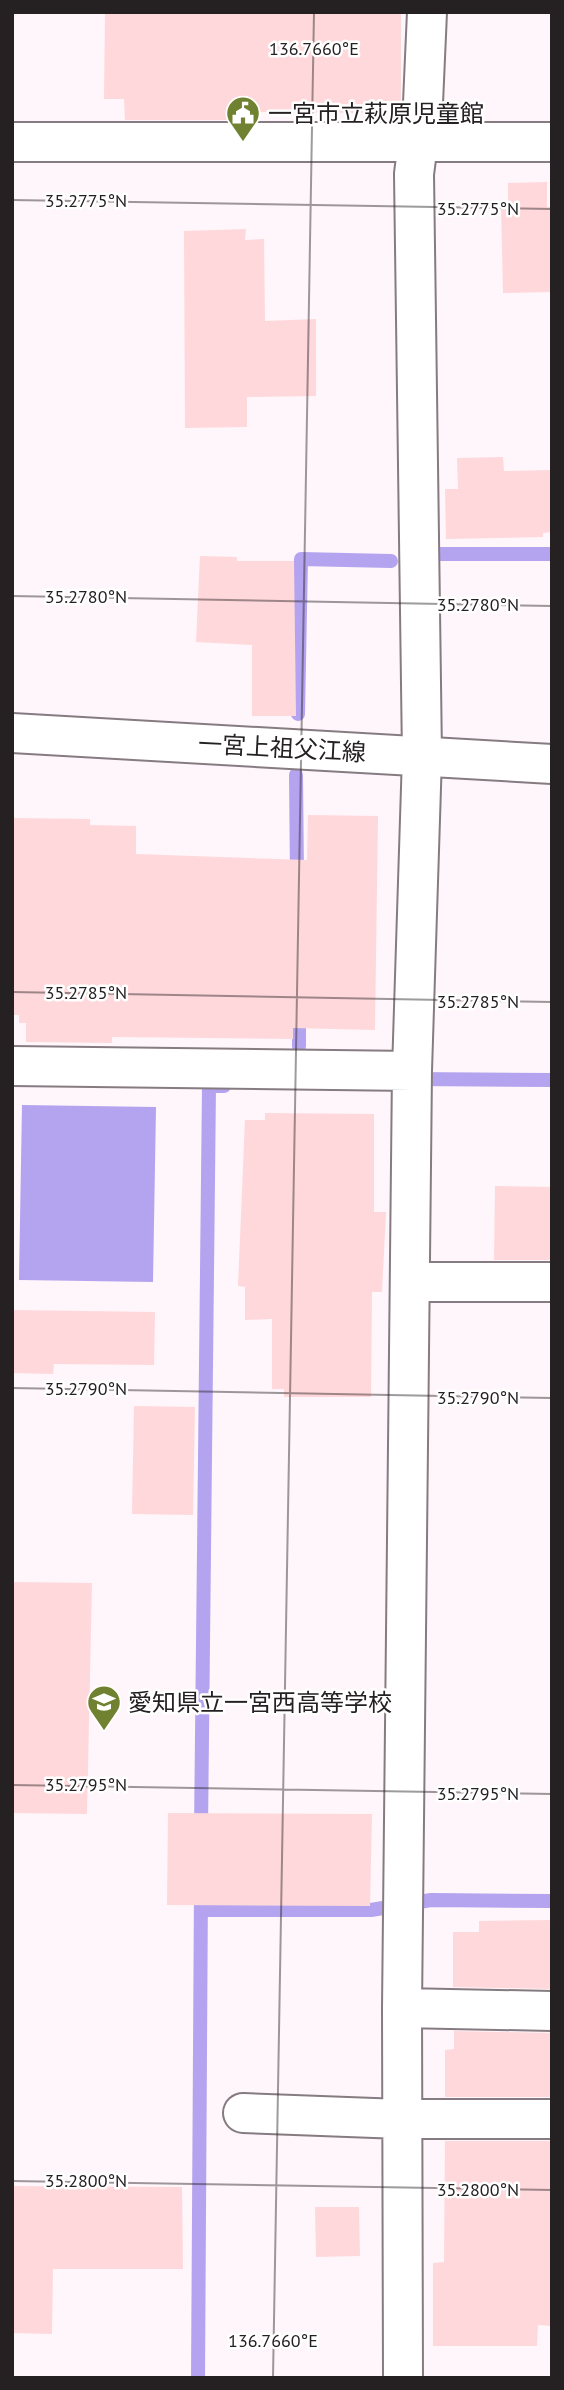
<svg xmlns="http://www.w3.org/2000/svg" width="564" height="2390" font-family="'PT Sans','Noto Sans JP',sans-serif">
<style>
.water{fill:#b4a4ef}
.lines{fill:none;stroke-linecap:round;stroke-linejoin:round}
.stream{stroke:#b4a4ef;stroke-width:14}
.building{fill:#ffd8db}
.minor-casing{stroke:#867b81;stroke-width:42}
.secondary-casing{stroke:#867b81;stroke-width:42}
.minor{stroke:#fff;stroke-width:38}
.secondary{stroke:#fff;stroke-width:38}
.ticks{fill:none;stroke:#252123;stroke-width:2;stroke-opacity:0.45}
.labels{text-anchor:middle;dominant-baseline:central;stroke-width:5;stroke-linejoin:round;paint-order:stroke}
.poi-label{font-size:24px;fill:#252123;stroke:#fff;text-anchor:start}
.street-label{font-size:24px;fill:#252123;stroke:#fff}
.ticks-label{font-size:18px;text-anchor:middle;fill:#252123;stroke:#fff;stroke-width:5;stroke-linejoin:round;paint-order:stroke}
</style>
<rect width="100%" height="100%" fill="#fef6fa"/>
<path class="water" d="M22,1105L156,1107L153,1282L19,1280Z"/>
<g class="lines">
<path class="stream" d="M430,554H552
M298,714L301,559L391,561
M296,775L297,876
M299,1009V1046
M413,1079L552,1080
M201,1830L209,1086H224
M201,1910H371L431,1900L552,1901
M198,2378L201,1886"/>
</g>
<path class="building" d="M105,12H401V101H382L381,113L248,112V120H125L124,99H104Z
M547,182V207H551L552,292L503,293L501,208H508V183Z
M246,229L245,240L264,239L265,321L316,319V396L247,397V427L185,428L184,231Z
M503,457L504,471L552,470V532L543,533V537L446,539L445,489H458L457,458Z
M200,556L237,557V561H294L296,716H252V645L196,642Z
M308,815L378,816L375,1030L293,1028V1039L112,1037V1043L26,1042V1023H19V1015H12V818L90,819V825L136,826V854L307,860Z
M265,1113L374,1114V1212H386L382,1292H372L371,1397H284V1389H272V1319L245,1320V1287L238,1286L245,1120H265Z
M495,1186L552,1187V1260H494Z
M12,1310L155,1312L154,1365L54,1364L53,1374L12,1373Z
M134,1406L195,1407L193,1515L132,1514Z
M12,1582L92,1583L87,1814L12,1813Z
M168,1813L372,1814L370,1906L167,1905Z
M552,1920V1989L453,1987V1932H479V1921Z
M454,2031L552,2033V2097H445V2050L454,2049Z
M445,2141H552V2326L538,2325L537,2346H433V2263L444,2262Z
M12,2186L182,2187L183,2269H53L52,2334L12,2333Z
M315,2207H359L360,2256L316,2257Z"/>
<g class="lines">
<g class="minor-casing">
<path id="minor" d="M12,142H552
M12,1066L412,1071
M410,1282H552
M402,2008L552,2011
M243,2113L401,2119H552
M403,2378L402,2008L412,1071L422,756L414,174L423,103L427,12"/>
</g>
<g class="secondary-casing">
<path id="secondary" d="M12,733L552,764"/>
</g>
<use href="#minor" class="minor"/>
<use href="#secondary" class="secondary"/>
</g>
<path class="ticks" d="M12,200L552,209M12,596L552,606M12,992L552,1002M12,1388L552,1398M12,1785L552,1794M12,2181L552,2190M273,2378L314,12"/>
<defs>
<g id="civic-pin" transform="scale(1.75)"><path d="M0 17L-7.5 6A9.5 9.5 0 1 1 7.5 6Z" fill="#708231" stroke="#fff"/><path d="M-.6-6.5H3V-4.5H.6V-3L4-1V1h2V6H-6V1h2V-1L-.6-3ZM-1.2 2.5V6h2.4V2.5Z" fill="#fff"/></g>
<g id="school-pin" transform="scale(1.75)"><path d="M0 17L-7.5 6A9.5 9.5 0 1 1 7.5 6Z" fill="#708231" stroke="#fff"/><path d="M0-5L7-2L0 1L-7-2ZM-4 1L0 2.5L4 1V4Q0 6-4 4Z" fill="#fff"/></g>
</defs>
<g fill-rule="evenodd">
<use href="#civic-pin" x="243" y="113"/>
<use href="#school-pin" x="104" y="1702"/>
</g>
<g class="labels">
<g class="poi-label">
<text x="268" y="113">一宮市立萩原児童館</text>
<text x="128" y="1702">愛知県立一宮西高等学校</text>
</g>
<g class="street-label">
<text transform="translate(282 748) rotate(3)">一宮上祖父江線</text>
</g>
</g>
<g class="ticks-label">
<text x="314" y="55">136.7660°E</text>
<text x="86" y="207">35.2775°N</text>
<text x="478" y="215">35.2775°N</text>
<text x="86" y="603">35.2780°N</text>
<text x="478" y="611">35.2780°N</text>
<text x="86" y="999">35.2785°N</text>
<text x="478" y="1008">35.2785°N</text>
<text x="86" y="1395">35.2790°N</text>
<text x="478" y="1404">35.2790°N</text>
<text x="86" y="1791">35.2795°N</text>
<text x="478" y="1800">35.2795°N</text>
<text x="86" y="2187">35.2800°N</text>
<text x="478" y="2196">35.2800°N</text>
<text x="273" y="2347">136.7660°E</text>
</g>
<rect width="564" height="2390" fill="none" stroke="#252123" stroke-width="28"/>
</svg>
